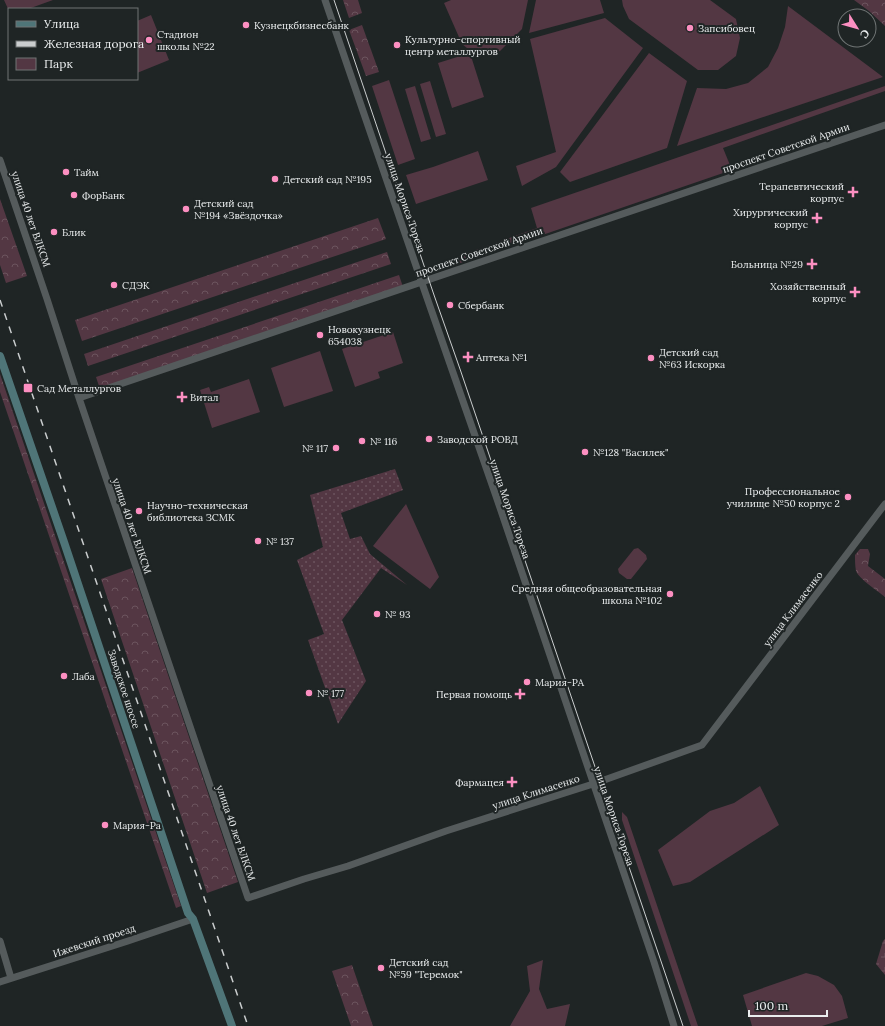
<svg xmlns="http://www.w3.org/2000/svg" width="885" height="1026" font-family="Lora,serif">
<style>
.green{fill:#533743}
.forest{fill:url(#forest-crowns)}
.wetland{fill:url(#wetland-marsh)}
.garden{fill:url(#garden-dots)}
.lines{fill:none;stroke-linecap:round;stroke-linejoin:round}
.tertiary{stroke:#555b5c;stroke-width:7}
.secondary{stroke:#4f7578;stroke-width:8}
.tram{stroke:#cacdce;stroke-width:1}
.rail{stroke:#cacdce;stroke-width:1.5;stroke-dasharray:7 7;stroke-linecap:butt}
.poi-dot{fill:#fc8fc1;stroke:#1f2525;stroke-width:1.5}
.labels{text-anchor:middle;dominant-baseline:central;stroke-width:4;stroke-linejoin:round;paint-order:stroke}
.poi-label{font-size:10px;fill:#eaedee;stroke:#1f2525;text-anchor:start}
.street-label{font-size:10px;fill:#eaedee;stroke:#1f2525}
</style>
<defs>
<pattern id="forest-crowns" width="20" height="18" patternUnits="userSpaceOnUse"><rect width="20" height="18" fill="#533743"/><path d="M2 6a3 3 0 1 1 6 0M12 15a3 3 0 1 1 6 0" fill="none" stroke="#6c545e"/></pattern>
<pattern id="wetland-marsh" width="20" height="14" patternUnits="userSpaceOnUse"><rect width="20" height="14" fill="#533743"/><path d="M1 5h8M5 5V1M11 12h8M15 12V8" fill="none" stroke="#6c545e"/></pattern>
<pattern id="garden-dots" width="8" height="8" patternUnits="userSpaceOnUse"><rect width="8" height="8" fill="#533743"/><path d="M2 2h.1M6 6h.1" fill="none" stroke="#6c545e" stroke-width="1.8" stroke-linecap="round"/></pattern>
</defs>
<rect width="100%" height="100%" fill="#1f2525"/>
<path class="green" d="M4,0H53L28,9H9V11Z
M451,0H528L522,29L500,51L478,57L462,44L444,3Z
M536,0H600L604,13L529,33Z
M622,0H710L736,19L740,38L736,56L718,70H698L629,19L623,6Z
M788,6L883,77L677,146L697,88L726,89L748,83L768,67L778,48L785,27Z
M151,15L169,60L137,73V21Z
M605,18L643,48L556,167L522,186L516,166L556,152L530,39Z
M470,53L484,97L452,108L438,63Z
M649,53L687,81L667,148L570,182L560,172Z
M389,80L415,159L398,165L372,86Z
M430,81L446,134L436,137L420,84Z
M415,86L431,139L421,142L405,89Z
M885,86V91L723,148L732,170L437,271L434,265L537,228L531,208Z
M478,151L488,180L416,204L406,175L433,167Z
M393,332L403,363L378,372L380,378L355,387L342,349Z
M320,351L333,391L284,407L271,368Z
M249,379L260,412L212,428L200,390L209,387L211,392Z
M406,504L439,577L430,589L373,546Z
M638,548L646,555L647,559L631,579H627L619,573L618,569L634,549Z
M760,786L779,825L690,882L673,886L658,850L710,811L734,803Z
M622,812L627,817L698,1026H691L622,820Z
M543,960L539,989L547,1009L570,1004L565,1026H510L530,991L527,966Z
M806,973L818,976L834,985L842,996L848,1018L822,1026H752L743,995Z"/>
<path class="forest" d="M343,0H358L362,13L349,18Z
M854,0H885V26L869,11Z
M362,25L379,72L366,76L349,30Z
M0,199L27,276L6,283L0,265Z
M378,218L386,239L82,341L75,320Z
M387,252L391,264L88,366L84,354Z
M399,275L403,287L100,389L96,377Z
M0,374L181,906L176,908L0,392Z
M860,549H868L870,554L868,566L885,579V597C878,591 859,579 856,571C855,566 855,560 855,555Z
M132,568L238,882L207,893L101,579Z
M352,965L373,1026H351L332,971Z"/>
<path class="wetland" d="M885,939V975L876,964L883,941Z"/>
<path class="garden" d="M395,469L403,490L341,513L350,539L361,536L370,554L407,585L381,568L342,620L366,681L338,724L308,640L324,634L297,560L323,547L310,495Z"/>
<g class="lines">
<path class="tertiary" d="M325,0L425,292L496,496L654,962L674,1026
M0,160L47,299L79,398L248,898L304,879L348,866L446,831L593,784L702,745L885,504
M79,398L885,125
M0,941L11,978
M0,982L128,941L193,919"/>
<path class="secondary" d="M0,356L64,542L188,913L193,919L232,1026"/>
<path class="tram" d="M334,0L434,295L460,369L683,1026"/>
<path class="rail" d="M0,300L248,1026"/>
</g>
<g class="poi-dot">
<circle cx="246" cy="25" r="4"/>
<circle cx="690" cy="28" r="4"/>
<circle cx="149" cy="40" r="4"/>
<circle cx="397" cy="45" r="4"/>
<circle cx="66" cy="172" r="4"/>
<circle cx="275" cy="179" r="4"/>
<path d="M851 186h4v4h4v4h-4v4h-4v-4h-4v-4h4z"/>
<circle cx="74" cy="195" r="4"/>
<circle cx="186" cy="209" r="4"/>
<path d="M815 212h4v4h4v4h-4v4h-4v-4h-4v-4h4z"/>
<circle cx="54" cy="232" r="4"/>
<path d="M810 258h4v4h4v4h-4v4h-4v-4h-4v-4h4z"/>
<circle cx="114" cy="285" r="4"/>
<path d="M853 286h4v4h4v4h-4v4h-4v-4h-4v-4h4z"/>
<circle cx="450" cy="305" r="4"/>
<circle cx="320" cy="335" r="4"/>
<path d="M466 351h4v4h4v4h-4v4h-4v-4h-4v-4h4z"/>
<circle cx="651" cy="358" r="4"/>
<rect x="23" y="383" width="10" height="10" rx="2"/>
<path d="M180 391h4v4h4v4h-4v4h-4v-4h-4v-4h4z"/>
<circle cx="429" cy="439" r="4"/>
<circle cx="362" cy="441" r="4"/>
<circle cx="336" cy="448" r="4"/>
<circle cx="585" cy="452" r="4"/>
<circle cx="848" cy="497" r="4"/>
<circle cx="139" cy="511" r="4"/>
<circle cx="258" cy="541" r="4"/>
<circle cx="670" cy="594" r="4"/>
<circle cx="377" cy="614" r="4"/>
<circle cx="64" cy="676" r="4"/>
<circle cx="527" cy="682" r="4"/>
<circle cx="309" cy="693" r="4"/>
<path d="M518 688h4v4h4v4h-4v4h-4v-4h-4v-4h4z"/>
<path d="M510 776h4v4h4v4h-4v4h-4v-4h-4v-4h4z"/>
<circle cx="105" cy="825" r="4"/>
<circle cx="381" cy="968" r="4"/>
</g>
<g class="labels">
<g class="poi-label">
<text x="254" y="25">Кузнецкбизнесбанк</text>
<text x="698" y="28">Запсибовец</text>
<text x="157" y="34">Стадион<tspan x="157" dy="12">школы №22</tspan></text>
<text x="405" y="39">Культурно-спортивный<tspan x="405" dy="12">центр металлургов</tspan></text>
<text x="74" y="172">Тайм</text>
<text x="283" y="179">Детский сад №195</text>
<text x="844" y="186" text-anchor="end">Терапевтический<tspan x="844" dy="12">корпус</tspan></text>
<text x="82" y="195">ФорБанк</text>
<text x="194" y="203">Детский сад<tspan x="194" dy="12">№194 «Звёздочка»</tspan></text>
<text x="808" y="212" text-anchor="end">Хирургический<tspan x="808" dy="12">корпус</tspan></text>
<text x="62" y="232">Блик</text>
<text x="803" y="264" text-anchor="end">Больница №29</text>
<text x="122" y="285">СДЭК</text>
<text x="846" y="286" text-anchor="end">Хозяйственный<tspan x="846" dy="12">корпус</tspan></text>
<text x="458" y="305">Сбербанк</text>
<text x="328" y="329">Новокузнецк<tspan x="328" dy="12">654038</tspan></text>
<text x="659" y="352">Детский сад<tspan x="659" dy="12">№63 Искорка</tspan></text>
<text x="476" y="357">Аптека №1</text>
<text x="37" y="388">Сад Металлургов</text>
<text x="190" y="397">Витал</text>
<text x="437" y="439">Заводской РОВД</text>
<text x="370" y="441">№ 116</text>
<text x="328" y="448" text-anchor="end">№ 117</text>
<text x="593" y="452">№128 "Василек"</text>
<text x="840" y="491" text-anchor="end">Профессиональное<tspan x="840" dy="12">училище №50 корпус 2</tspan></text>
<text x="147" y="505">Научно-техническая<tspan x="147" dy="12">библиотека ЗСМК</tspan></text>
<text x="266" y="541">№ 137</text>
<text x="662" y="588" text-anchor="end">Средняя общеобразовательная<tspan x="662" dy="12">школа №102</tspan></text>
<text x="385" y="614">№ 93</text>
<text x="72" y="676">Лаба</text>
<text x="535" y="682">Мария-РА</text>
<text x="317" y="693">№ 177</text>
<text x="512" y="694" text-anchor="end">Первая помощь</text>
<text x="504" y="782" text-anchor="end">Фармацея</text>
<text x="113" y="825">Мария-Ра</text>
<text x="389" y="962">Детский сад<tspan x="389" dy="12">№59 "Теремок"</tspan></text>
</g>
<g class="street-label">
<text transform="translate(786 148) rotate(-19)">проспект Советской Армии</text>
<text transform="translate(405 203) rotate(71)">улица Мориса Тореза</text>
<text transform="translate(31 219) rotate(71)">улица 40 лет ВЛКСМ</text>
<text transform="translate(479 252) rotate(-19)">проспект Советской Армии</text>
<text transform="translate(510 509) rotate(71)">улица Мориса Тореза</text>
<text transform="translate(132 526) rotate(71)">улица 40 лет ВЛКСМ</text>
<text transform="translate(793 609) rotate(-53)">улица Климасенко</text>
<text transform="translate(124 689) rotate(72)">Заводское шоссе</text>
<text transform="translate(536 792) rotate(-18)">улица Климасенко</text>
<text transform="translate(614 816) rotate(71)">улица Мориса Тореза</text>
<text transform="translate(236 833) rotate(71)">улица 40 лет ВЛКСМ</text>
<text transform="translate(94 941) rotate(-18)">Ижевский проезд</text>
</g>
</g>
<rect x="8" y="8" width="130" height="72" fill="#1f2525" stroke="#707575"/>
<rect x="16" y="21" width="20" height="6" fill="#4f7578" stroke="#707575"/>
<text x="44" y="28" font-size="12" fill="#eaedee">Улица</text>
<rect x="16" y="41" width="20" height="6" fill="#cacdce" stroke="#707575"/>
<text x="44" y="48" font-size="12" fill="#eaedee">Железная дорога</text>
<rect x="16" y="58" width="20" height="12" fill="#533743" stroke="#707575"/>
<text x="44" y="68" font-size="12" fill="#eaedee">Парк</text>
<g transform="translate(857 28) rotate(127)"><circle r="19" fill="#1f2525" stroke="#707575"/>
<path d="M0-3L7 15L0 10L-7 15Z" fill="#fc8fc1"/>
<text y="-6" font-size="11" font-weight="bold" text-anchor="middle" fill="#eaedee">С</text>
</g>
<path d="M749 1010v6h78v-6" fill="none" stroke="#eaedee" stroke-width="2"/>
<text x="755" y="1010" font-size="12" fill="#eaedee" stroke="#1f2525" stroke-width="3" paint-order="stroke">100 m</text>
</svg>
